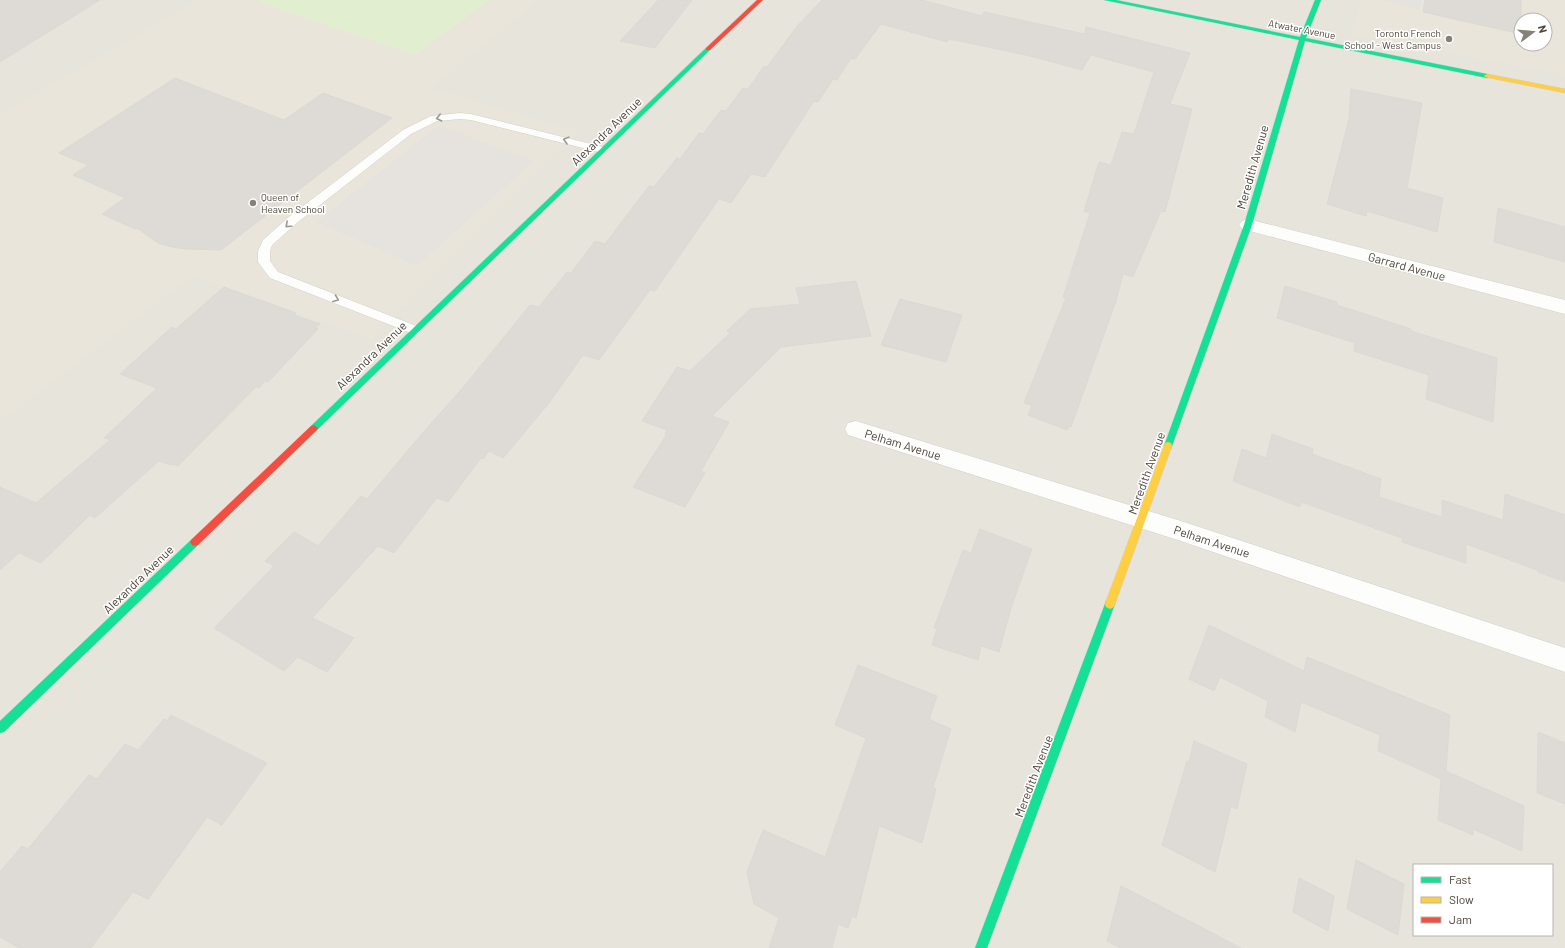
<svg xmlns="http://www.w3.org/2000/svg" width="1565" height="948" font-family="Barlow,sans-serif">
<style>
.residential{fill:#e7e4dc;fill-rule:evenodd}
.education{fill:#eae5da;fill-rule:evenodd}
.green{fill:#e1eecf}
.parking{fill:#e6e3df}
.building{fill:#dedbd6;stroke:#dcd9d4}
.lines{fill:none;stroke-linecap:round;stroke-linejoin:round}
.lane-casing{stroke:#d2d0cb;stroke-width:1}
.street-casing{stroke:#d2d0cb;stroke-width:1}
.fast-casing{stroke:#d3cfc5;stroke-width:1}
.slow-casing{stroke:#d3cfc5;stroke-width:1}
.jam-casing{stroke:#d3cfc5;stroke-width:1}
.lane{fill:#fdfdfc;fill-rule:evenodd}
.street{fill:#fdfdfc;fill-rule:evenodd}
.fast{fill:#16e098;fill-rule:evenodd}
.slow{fill:#ffcf43;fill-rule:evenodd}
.jam{fill:#f24e42;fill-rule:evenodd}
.oneway{stroke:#9b9791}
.poi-dot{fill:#868178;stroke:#fff;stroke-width:1.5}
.labels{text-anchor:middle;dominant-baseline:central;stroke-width:3;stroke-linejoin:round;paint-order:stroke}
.far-street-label{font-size:10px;fill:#4b4439;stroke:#fff}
.far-poi-label{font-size:10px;fill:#4b4439;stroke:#fff;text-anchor:end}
.street-label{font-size:12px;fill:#4b4439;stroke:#fff}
</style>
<rect width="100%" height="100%" fill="#f4f2ee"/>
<path class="residential" d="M7,0H1565V948H0V4ZM1521,20H1545V44H1521ZM1414,865H1552V935H1414Z"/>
<path class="education" d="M198,0H538L431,88L577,131L371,339L193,275L8,416L0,413V115Z
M1362,0H1565V75L1351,34ZM1521,20H1545V44H1521Z"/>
<path class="green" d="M261,0H490L415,55L257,2Z"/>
<path class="parking" d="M1381,0H1422L1420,10Z
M439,125L534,161L417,266L316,222Z"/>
<path class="building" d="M0,0H100L0,62Z
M658,0H692L655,48L620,41Z
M822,0H922L982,16L984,12L1085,34L1086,27L1190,53L1170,104L1192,109L1165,212L1161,211L1133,277L1123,274L1116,301L1071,427L1069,426L1067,430L1028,415L1032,406L1024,403L1066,298L1063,297L1090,213L1084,211L1099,162L1111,165L1122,132L1134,134L1154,72L1091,55L1082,70L1030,56L949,39L947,42L881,24L855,59L851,58L837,80L833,79L818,102L814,101L765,177L751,174L731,203L719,199L655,291L650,290L599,360L583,355L549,403L503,458L489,451L483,459L481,458L448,502L437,498L394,553L378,546L312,618L354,638L327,672L298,657L284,671L214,628L274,566L265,561L294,532L318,546L361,496L367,499L426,429L461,390L530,305L539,307L567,272L571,273L595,241L605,244L649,186L654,187L677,158L680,159L699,133L703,134L721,110L726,111L743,88L748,89L764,66L767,67L798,25Z
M1425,0H1521V34L1423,12Z
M175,78L284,120L323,93L392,118L221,250L187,249L172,247L158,243L137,228L135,229L102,214L125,198L73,175L88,165L59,153Z
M1351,89L1422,103L1407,188L1443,198L1437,232L1367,211L1366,216L1327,204L1349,119Z
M1498,208L1565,227V262L1494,242Z
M856,281L871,336L781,347L712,416L729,422L701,471L705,473L685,507L633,487L667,434H665L667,430L642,421L677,367L690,371L730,333L727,331L750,309L800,304L796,288Z
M1285,286L1337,302V305L1411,329V331L1497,358L1493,422L1426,399L1429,375L1354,351L1355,343L1277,318Z
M224,287L296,313L294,315L320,324L315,328L318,329L268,382L265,381L259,388L256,387L178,466L172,464L171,465L159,461L95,518L90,515L41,563L19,553L0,570V487L36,503L110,440L104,438L157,388L120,374L172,327L176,329Z
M900,299L962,315L946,362L881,345Z
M1272,434L1313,449L1312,454L1381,479L1379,497L1442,517V500L1503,520L1505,494L1565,515V582L1538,572L1537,570L1466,544V563L1402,542V538L1301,502L1300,507L1233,481L1242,449L1266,458Z
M980,529L1032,549L1011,608L999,652L981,646L978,660L932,645L937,629L934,628L963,550L971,553Z
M1209,625L1304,671L1307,657L1450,715L1446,771L1524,806L1522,851L1473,829V835L1438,820L1441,779L1378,751L1380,735L1301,702L1295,732L1265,717L1268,701L1220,677L1214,691L1189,679Z
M858,665L937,696L929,719L951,729L933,788L936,789L922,843L879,826L856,918L852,916L848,928L838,924L832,948H769L779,918L754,904L747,872L763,830L825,857L866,738L835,725Z
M171,715L267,763L222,825L207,817L148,899L133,892L91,948H19L0,937V872L22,846L28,849L89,775L97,779L125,744L138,750L164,719L167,721Z
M1538,732L1565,743V804L1537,793Z
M1194,741L1247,764L1237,809L1231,806L1215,872L1162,845L1187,761L1189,762Z
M1356,860L1404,884L1398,935L1347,909Z
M1299,878L1334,896L1328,931L1293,912Z
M1121,886L1201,927L1241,948H1120L1107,941Z"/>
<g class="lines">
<g class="lane-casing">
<path id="lane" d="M460,113L471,114L603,147L608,150L603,153L471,120L460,119L437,121L411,134L298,222L272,245L270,251V261L278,272L419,327L421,330L419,333L415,335L411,333L270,278L258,262V251L263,240L290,216L403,130L431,116Z"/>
</g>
<g class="street-casing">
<path id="street" d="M1248,219L1565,300V314L1242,229L1239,225L1242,221Z
M856,421L1181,521L1565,648V672L1181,541L848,435L845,429L848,423Z"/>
</g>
<g class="fast-casing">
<path id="fast" d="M1104,0H1116L1300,37L1315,0H1321L1306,38L1487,74L1490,76L1487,78L1305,41L1252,225L1172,446L1171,449H1165L1164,446L1244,225L1299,40Z
M706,48L711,49L317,430H311L310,428L311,426Z
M195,538L198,539L200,542L198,545L4,732L0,733V721L192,539Z
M1110,599L1114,601L1115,604L987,948H975L1105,604L1106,601Z"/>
</g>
<g class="slow-casing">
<path id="slow" d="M1487,74L1565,89V93L1485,77L1484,76Z
M1168,442L1171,443L1172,446L1115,604L1114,607L1110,609L1106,607L1105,604L1164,446L1165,443Z"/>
</g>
<g class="jam-casing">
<path id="jam" d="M757,0H763L710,50H706V48Z
M314,425L318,428L317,430L198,545L195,546L192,545L190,542L192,539L311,426Z"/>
</g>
<use href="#lane" class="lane"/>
<use href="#street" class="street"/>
<use href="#fast" class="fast"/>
<use href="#slow" class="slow"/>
<use href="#jam" class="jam"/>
</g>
<defs><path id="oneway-chevron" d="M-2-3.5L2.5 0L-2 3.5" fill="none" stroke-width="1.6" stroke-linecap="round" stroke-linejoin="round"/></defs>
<g class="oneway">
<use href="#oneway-chevron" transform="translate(439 118) rotate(167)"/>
<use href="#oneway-chevron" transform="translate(566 140) rotate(-165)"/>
<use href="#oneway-chevron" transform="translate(288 225) rotate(138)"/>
<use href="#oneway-chevron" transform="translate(336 299) rotate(21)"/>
</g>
<g class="poi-dot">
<circle cx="1449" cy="39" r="4"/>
<circle cx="253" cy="203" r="4"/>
</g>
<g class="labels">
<g class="far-street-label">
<text transform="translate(1302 29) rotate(11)">Atwater Avenue</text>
</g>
<g class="far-poi-label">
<text x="1441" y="33">Toronto French<tspan x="1441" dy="12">School - West Campus</tspan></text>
<text x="261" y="197" text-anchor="start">Queen of<tspan x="261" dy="12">Heaven School</tspan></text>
</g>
<g class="street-label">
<text transform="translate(606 131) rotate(-44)">Alexandra Avenue</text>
<text transform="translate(1252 167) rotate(-74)">Meredith Avenue</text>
<text transform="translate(1407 266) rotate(15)">Garrard Avenue</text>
<text transform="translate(371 355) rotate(-44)">Alexandra Avenue</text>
<text transform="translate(903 444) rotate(17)">Pelham Avenue</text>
<text transform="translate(1146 473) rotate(-70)">Meredith Avenue</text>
<text transform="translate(1212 541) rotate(18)">Pelham Avenue</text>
<text transform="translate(138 579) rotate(-44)">Alexandra Avenue</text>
<text transform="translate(1033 776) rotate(-69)">Meredith Avenue</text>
</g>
</g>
<rect x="1413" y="864" width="140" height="72" fill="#ffffff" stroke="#b7b4b0"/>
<rect x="1421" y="877" width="20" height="6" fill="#16e098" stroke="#b7b4b0"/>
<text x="1449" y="884" font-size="12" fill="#4b4439">Fast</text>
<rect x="1421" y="897" width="20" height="6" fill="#ffcf43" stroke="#b7b4b0"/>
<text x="1449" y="904" font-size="12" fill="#4b4439">Slow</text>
<rect x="1421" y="917" width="20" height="6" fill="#f24e42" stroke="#b7b4b0"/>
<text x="1449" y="924" font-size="12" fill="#4b4439">Jam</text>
<g transform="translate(1533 32) rotate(74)"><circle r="19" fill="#ffffff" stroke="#b7b4b0"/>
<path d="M0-3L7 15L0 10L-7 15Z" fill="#868178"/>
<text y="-6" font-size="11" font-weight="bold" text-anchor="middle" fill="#4b4439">N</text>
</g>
</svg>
